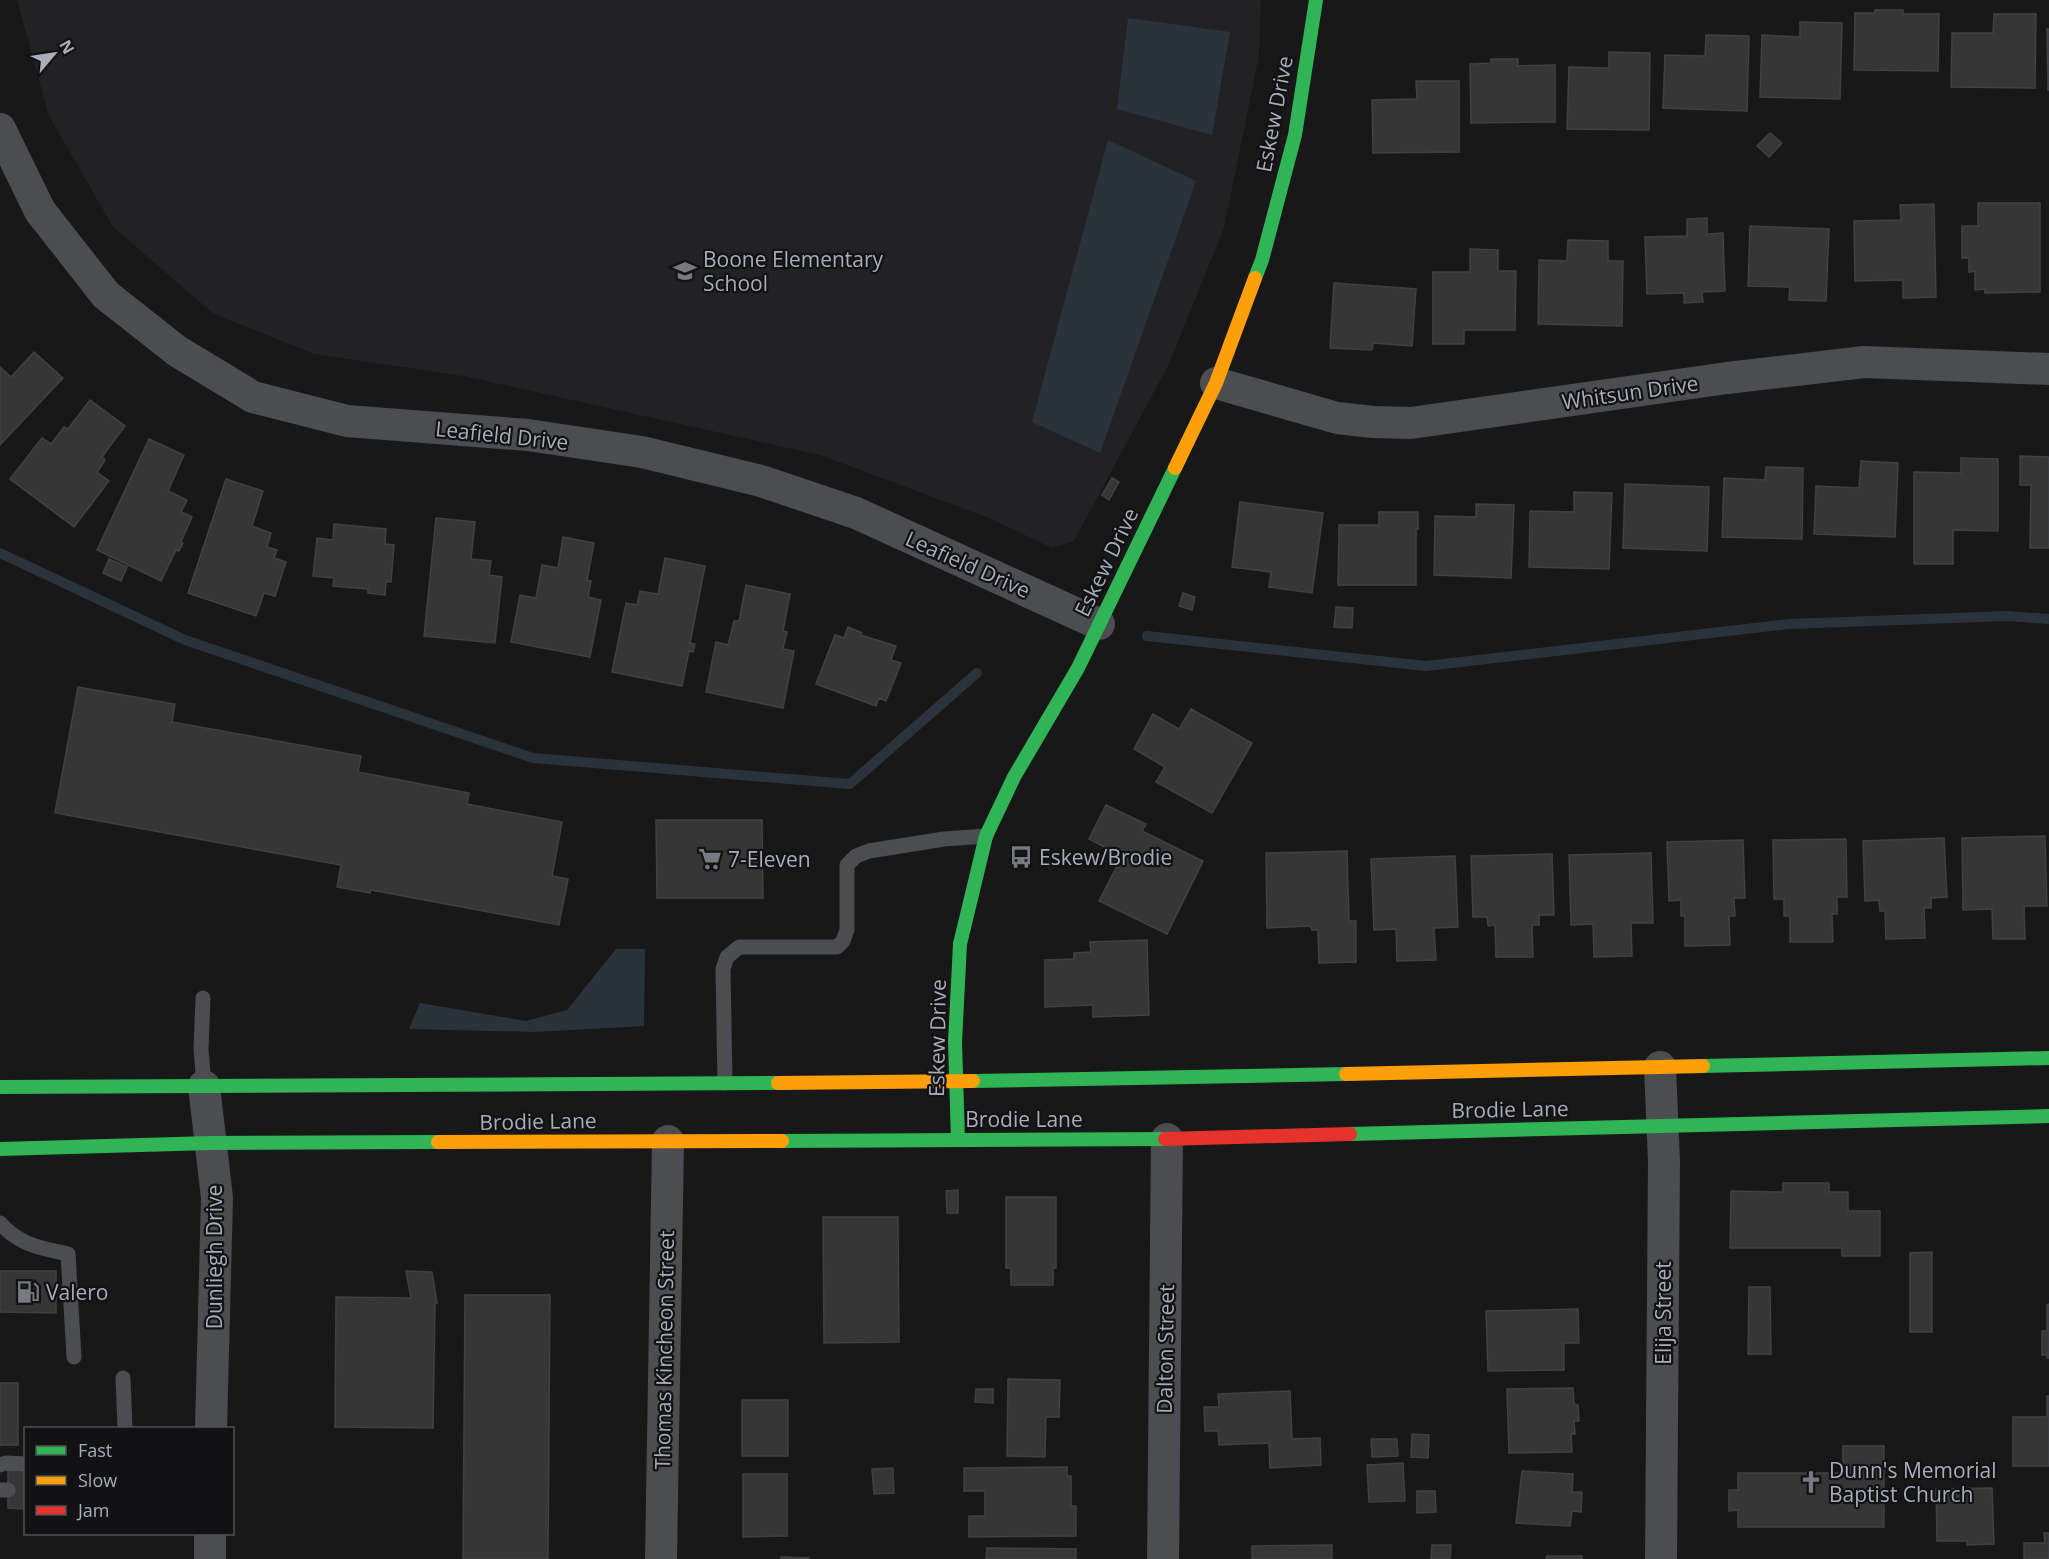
<svg xmlns="http://www.w3.org/2000/svg" width="2049" height="1559" font-family="'Open Sans',sans-serif">
<style>
.built{fill:#222224}
.water{fill:#2a333b}
.lines{fill:none;stroke-linecap:round;stroke-linejoin:round}
.stream{stroke:#2a333b;stroke-width:10}
.building{fill:#363637;stroke:#404144;stroke-width:1.5}
.lane{stroke:#4c4d51;stroke-width:15}
.street{stroke:#4c4d51;stroke-width:32}
.fast{stroke:#30b455;stroke-width:14}
.slow{stroke:#ff9f0a;stroke-width:14}
.jam{stroke:#e5322d;stroke-width:14}
.labels{text-anchor:middle;dominant-baseline:central;stroke-width:4.5;stroke-linejoin:round;paint-order:stroke}
.street-label{font-size:21px;fill:#a8adba;stroke:#121214}
.poi-label{font-size:21px;fill:#a8adba;stroke:#121214;text-anchor:start}
</style>
<rect width="100%" height="100%" fill="#181818"/>
<path class="built" d="M17,0H1261L1259,56L1224,228L1169,364L1074,541L1052,548L989,518L820,455L464,376L314,354L214,314L113,227L49,116Z"/>
<path class="water" d="M1128,18L1230,32L1212,135L1117,109Z
M1108,140L1196,181L1100,453L1032,422Z
M616,949H645L644,1026L535,1032L409,1029L420,1003L526,1021L567,1010Z"/>
<g class="lines">
<path class="stream" d="M0,553L185,640L533,758L850,784L977,673
M1147,636L1426,666L1789,624L2008,616L2049,619"/>
</g>
<path class="building" d="M1875,10H1903V14H1939L1938,71L1854,70L1855,13H1875Z
M1994,14H2036L2035,88L1951,87L1952,33H1993Z
M1800,22L1842,23L1840,99L1760,97L1762,35L1800,37Z
M2047,29H2049V90H2048Z
M1706,35L1749,36L1747,111L1663,108L1665,55L1705,56Z
M1609,52L1650,53L1649,130L1567,129L1569,67L1609,68Z
M1491,59H1518V66L1555,65V122L1471,123L1470,64L1491,63Z
M1416,81H1459V152L1373,153L1372,100L1417,99Z
M1770,133L1782,143L1769,157L1757,146Z
M1978,203H2040V292L1985,293V289L1975,290V271L1969,272V258H1962V226H1978Z
M1934,204L1936,297L1903,298V280L1855,281L1854,221L1901,220L1900,205Z
M1707,218V234L1723,233L1725,291L1702,292L1703,302L1684,303V293L1647,294L1645,237L1687,236V219Z
M1750,226L1829,229L1826,301L1789,300L1790,287L1748,286Z
M1568,240L1608,241V261H1623L1622,326L1538,324L1539,260L1567,261Z
M1470,249L1498,250V271H1516L1515,330H1464V344H1433V272H1470Z
M1334,283L1416,289L1412,346L1373,343L1372,350L1330,348Z
M34,352L63,378L0,445V367L11,377Z
M90,400L125,426L102,457L105,460L97,472L109,481L74,527L10,479L42,438L51,444L64,427L68,429Z
M149,439L184,455L168,491L187,500L181,512L192,517L181,542L183,543L179,551L176,550L161,581L97,550Z
M2020,456L2049,457V548H2030L2031,485H2020Z
M1961,458L1998,459V531L1953,530V564H1914V472L1961,473Z
M1861,461L1898,463L1895,537L1814,534L1816,486L1859,488Z
M1766,467L1803,468L1802,539L1722,537L1724,478L1765,480Z
M1112,478L1119,482L1109,500L1102,495Z
M226,479L263,491L252,526L271,533L267,547L277,550L274,558L286,562L275,596L264,593L256,616L188,593Z
M1625,484L1709,487L1707,551L1623,548Z
M1574,492L1612,493L1609,569L1529,567L1530,511L1574,512Z
M1240,502L1323,513L1312,593L1269,587L1271,572L1232,567Z
M1476,504L1514,505L1511,578L1434,575L1435,516L1476,517Z
M1379,512H1418V529H1416V585H1338L1339,525H1379Z
M436,518L475,522L471,559L491,561L489,575L502,577L495,643L424,636Z
M334,524L386,529L385,544L394,545L391,582H386L385,595L368,593V589L333,586L334,578L313,576L317,538L333,540Z
M563,537L594,543L587,580L591,581L588,597L601,600L590,657L511,642L520,595L536,598L542,565L558,568Z
M665,558L705,566L690,643L695,644L693,652L689,651L682,686L612,672L626,603L637,605L640,591L658,594Z
M109,559L127,567L121,581L103,573Z
M746,585L790,594L783,631L787,632L783,649L794,651L783,708L706,692L716,642L728,645L734,621H739Z
M1183,593L1195,597L1192,610L1179,606Z
M1336,607L1353,608L1352,628L1334,627Z
M848,627L862,633L861,635L896,646L891,660L901,663L886,701L879,698L876,706L816,684L835,635L844,638Z
M78,687L175,704L172,722L361,756L358,772L469,793L467,804L562,822L552,876L568,879L559,925L371,890L370,893L337,887L341,865L55,813Z
M1191,709L1252,743L1212,813L1156,782L1165,767L1134,749L1153,714L1179,729Z
M1106,805L1146,824L1142,831L1203,861L1167,934L1099,901L1117,866L1111,863L1116,853L1089,839Z
M656,820H762L763,898H657Z
M2045,836L2047,906H2024L2025,939H1993L1992,909L1963,910L1962,838Z
M1944,838L1947,897L1931,898V908H1924L1925,938L1886,939L1885,911H1880L1879,900L1865,901L1863,841Z
M1846,839L1847,897H1837V914H1832L1833,942H1790V916H1784V899H1774L1773,840Z
M1743,840L1745,898H1734L1735,916H1729L1730,945L1685,946V916H1681V900L1669,901L1667,842Z
M1347,851L1349,921H1356V962L1319,963L1318,930H1312L1311,926L1267,928L1266,853Z
M1651,853L1653,923H1631L1632,956L1594,957L1593,924L1571,925L1569,855Z
M1552,854L1554,915H1539V925H1532L1533,957H1496L1495,925L1488,926L1487,917H1473L1471,856Z
M1455,856L1458,927L1434,928L1436,960L1397,961L1396,929L1374,930L1371,859Z
M1147,940L1149,1015L1093,1017V1005L1045,1007V960L1074,959V953L1091,952L1090,942Z
M1783,1183H1829V1192H1848V1211H1880V1256H1842V1248H1730L1731,1191L1783,1192Z
M958,1190V1213H947L946,1191Z
M1006,1197H1056V1268H1053V1285H1011V1268H1006Z
M823,1217H898L899,1342L824,1343Z
M1932,1252V1332H1910V1253Z
M0,1271H56V1313L0,1312Z
M406,1271L432,1272L437,1303H435L433,1428L335,1427L336,1297L411,1298Z
M1749,1287H1770L1771,1354H1748Z
M465,1295H550L548,1559H463Z
M2049,1304V1358H2047V1355H2042V1331H2047V1305Z
M1578,1309L1579,1343H1564V1370L1488,1371L1486,1311Z
M1008,1379L1060,1380L1059,1417H1046L1045,1457L1007,1456Z
M0,1383H18V1445H0Z
M1573,1388L1574,1404L1578,1405L1579,1421H1574L1575,1434H1571L1572,1452L1509,1453L1507,1389Z
M976,1389H993V1403L975,1402Z
M1290,1391L1292,1439L1320,1438L1321,1465L1270,1468L1269,1443L1219,1445L1218,1431H1205L1204,1407H1219L1218,1394Z
M2047,1396H2049V1466H2013V1417H2047Z
M742,1400H788V1456H742Z
M1412,1434L1429,1435L1428,1458L1411,1457Z
M1371,1439H1397L1398,1456L1372,1457Z
M1843,1446H1884V1527H1738V1510L1729,1511V1490H1738V1473H1843Z
M1403,1463L1405,1501L1369,1502L1367,1465Z
M1067,1467V1476H1071V1506H1076V1536L969,1537V1516H985V1491H964V1468Z
M893,1468L894,1493L874,1494L872,1469Z
M8,1470H26V1509L8,1508Z
M1522,1471L1573,1474L1572,1492H1582L1581,1512L1572,1511L1570,1526L1516,1523Z
M743,1474H787V1536L743,1537Z
M1992,1488L1994,1544L1967,1545V1541H1937L1936,1489Z
M1417,1491H1435L1436,1512L1417,1513Z
M2044,1533H2049V1559H2024V1543H2045Z
M1332,1545V1559H1252V1546Z
M1432,1545H1451L1450,1559H1431Z
M987,1548L1076,1549V1559H986Z
M1547,1556H1582V1559H1546Z
M781,1557L809,1558V1559H781Z"/>
<g class="lines">
<path class="lane" d="M203,998L201,1049L204,1086
M725,1083L723,969L727,957L739,947H837L843,941L847,930V865L856,856L869,851L944,839L986,836
M0,1223C19,1245 41,1248 68,1254L74,1357
M123,1378L125,1428
M0,1465L6,1463L26,1464
M0,1490H8"/>
<path class="street" d="M0,129L40,211L106,295L177,351L253,397L347,421L528,435L642,452L761,481L856,513L1099,624
M1216,383L1337,418L1373,422L1411,423L1727,378L1864,362L2049,369
M1660,1067L1664,1161L1661,1559
M204,1086L217,1198L211,1428
M210,1559V1534
M661,1559L668,1141
M1163,1559L1167,1139"/>
<path class="fast" d="M1255,278L1262,260L1295,135L1316,0
M1703,1066L2049,1058
M973,1081L1346,1074
M0,1087L778,1083
M1350,1134L2049,1116
M958,1140L955,1042L960,944L986,836L1014,777L1078,668L1175,468
M782,1141L1165,1139
M0,1149L211,1143L438,1142"/>
<path class="slow" d="M1175,468L1216,383L1255,278
M1346,1074L1703,1066
M778,1083L973,1081
M438,1142L782,1141"/>
<path class="jam" d="M1165,1139L1350,1134"/>
</g>
<defs>
<g id="school-bare" transform="scale(1.8)"><path d="M0-5L7-2L0 1L-7-2ZM-4 1L0 2.5L4 1V4Q0 6-4 4Z" fill="#767981" stroke="#121214" stroke-width="2.5" paint-order="stroke"/></g>
<g id="bus-bare" transform="scale(1.8)"><path d="M-5-6H5V4H4V6H2V4H-2V6H-4V4H-5ZM-3.5-4V0h7V-4ZM-3.5 1.2v1.5H-2V1.2ZM2 1.2v1.5H3.5V1.2Z" fill="#767981" stroke="#121214" stroke-width="2.5" paint-order="stroke"/></g>
<g id="supermarket-bare" transform="scale(1.8)"><path d="M-6-5.5h2.5l.6 2H6L4.5 2H-2.5L-4.4-4H-6ZM-1.5 3.2a1.3 1.3 0 1 0 .1 0ZM3 3.2a1.3 1.3 0 1 0 .1 0Z" fill="#767981" stroke="#121214" stroke-width="2.5" paint-order="stroke"/></g>
<g id="fuel-bare" transform="scale(1.8)"><path d="M-5.5-6h7V0h2V4h1.3V-2.5L3-4.5l.8-.8L6-3V5H2.5V1h-1V6h-7ZM-4.2-4.7v3.2H.2V-4.7Z" fill="#767981" stroke="#121214" stroke-width="2.5" paint-order="stroke"/></g>
<g id="church-bare" transform="scale(1.8)"><path d="M-1.2-6h2.4v3.5h3.3v2.4h-3.3V6h-2.4V-.1h-3.3v-2.4h3.3Z" fill="#767981" stroke="#121214" stroke-width="2.5" paint-order="stroke"/></g>
</defs>
<g fill-rule="evenodd">
<use href="#school-bare" x="685" y="271"/>
<use href="#bus-bare" x="1021" y="857"/>
<use href="#supermarket-bare" x="710" y="859"/>
<use href="#fuel-bare" x="28" y="1292"/>
<use href="#church-bare" x="1811" y="1482"/>
</g>
<g class="labels">
<g class="street-label">
<text transform="translate(1274 114) rotate(-79)">Eskew Drive</text>
<text transform="translate(1630 392) rotate(-8)">Whitsun Drive</text>
<text transform="translate(502 435) rotate(6)">Leafield Drive</text>
<text transform="translate(1106 562) rotate(-64)">Eskew Drive</text>
<text transform="translate(968 564) rotate(24)">Leafield Drive</text>
<text transform="translate(937 1038) rotate(-89)">Eskew Drive</text>
<text transform="translate(1510 1109) rotate(-1)">Brodie Lane</text>
<text x="1024" y="1119">Brodie Lane</text>
<text transform="translate(538 1121) rotate(-1)">Brodie Lane</text>
<text transform="translate(214 1257) rotate(-90)">Dunliegh Drive</text>
<text transform="translate(1663 1313) rotate(-90)">Elija Street</text>
<text transform="translate(1165 1349) rotate(-89)">Dalton Street</text>
<text transform="translate(664 1350) rotate(-89)">Thomas Kincheon Street</text>
</g>
<g class="poi-label">
<text x="703" y="259">Boone Elementary<tspan x="703" dy="24">School</tspan></text>
<text x="1039" y="857">Eskew/Brodie</text>
<text x="728" y="859">7-Eleven</text>
<text x="46" y="1292">Valero</text>
<text x="1829" y="1470">Dunn's Memorial<tspan x="1829" dy="24">Baptist Church</tspan></text>
</g>
</g>
<rect x="24" y="1427" width="210" height="108" fill="#121214" stroke="#4e5056" stroke-width="1.5"/>
<rect x="36" y="1446" width="30" height="9" fill="#30b455" stroke="#4e5056" stroke-width="1.5"/>
<text x="78" y="1457" font-size="18" fill="#a8adba">Fast</text>
<rect x="36" y="1476" width="30" height="9" fill="#ff9f0a" stroke="#4e5056" stroke-width="1.5"/>
<text x="78" y="1487" font-size="18" fill="#a8adba">Slow</text>
<rect x="36" y="1506" width="30" height="9" fill="#e5322d" stroke="#4e5056" stroke-width="1.5"/>
<text x="78" y="1517" font-size="18" fill="#a8adba">Jam</text>
<g transform="translate(54 54) rotate(61)" stroke="#121214" stroke-width="4.5" paint-order="stroke">
<path d="M0-4.5L10 22L0 15L-10 22Z" fill="#a8adba"/>
<text y="-9" font-size="16" font-weight="bold" text-anchor="middle" fill="#a8adba">N</text>
</g>
</svg>
